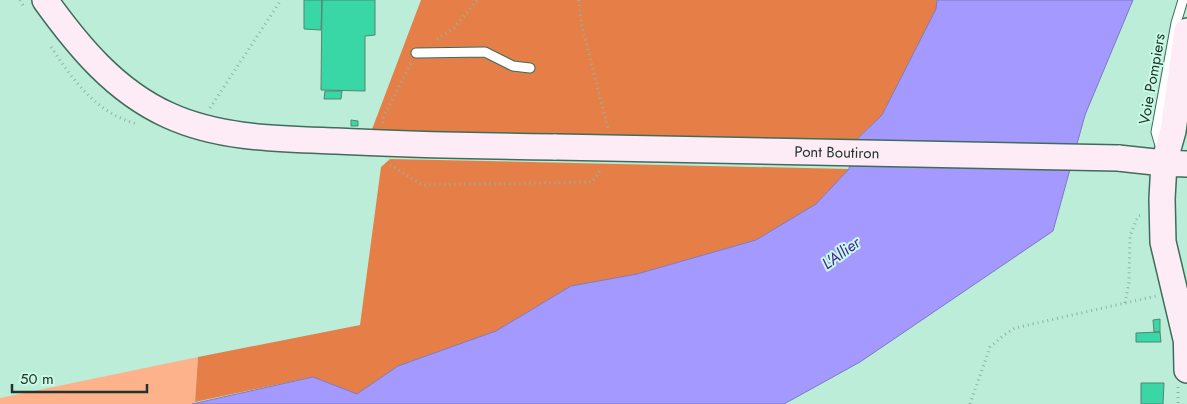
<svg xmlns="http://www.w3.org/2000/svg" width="1187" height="404" font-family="Jost,sans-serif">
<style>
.green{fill:#feb28c}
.forest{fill:#e67f47}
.water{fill:#a499ff;stroke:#7c7ac0}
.building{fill:#39d6a6;stroke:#578472}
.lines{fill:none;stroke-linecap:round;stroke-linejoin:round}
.lane-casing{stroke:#3f6c5b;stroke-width:11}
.secondary-casing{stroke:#3f6c5b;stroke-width:28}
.path{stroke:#8db5a4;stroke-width:3;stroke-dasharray:1 4;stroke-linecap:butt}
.lane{stroke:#fff;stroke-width:9}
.secondary{stroke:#fdecf5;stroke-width:25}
.secondary-bridge-casing{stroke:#3f6c5b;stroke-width:28;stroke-linecap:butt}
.secondary-bridge{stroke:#fdecf5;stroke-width:25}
.labels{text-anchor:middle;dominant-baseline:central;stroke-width:4;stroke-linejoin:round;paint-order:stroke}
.street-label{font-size:15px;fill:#20332c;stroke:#c9fae6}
.water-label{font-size:16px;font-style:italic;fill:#45269b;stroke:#c9fae6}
</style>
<rect width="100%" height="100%" fill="#bcedd8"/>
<path class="green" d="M198,357L195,402L192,404H0V398Z"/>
<path class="forest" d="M421,0H937L936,9L882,115L851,145L371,132Z
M390,159L849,169L816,204L756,240L637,274L571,286L496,331L398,366L357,394L313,377L195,402L198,357L360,325L381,167Z"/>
<path class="water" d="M937,0H1133L1085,115L1053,231L860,362L784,404H192L313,377L357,394L398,366L496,331L571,286L637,274L756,240L816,204L849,169L851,145L882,115L936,9Z"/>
<path class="building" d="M304,0H322L321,30L304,29Z
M322,0H375V35L365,36V91L321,90Z
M325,91H342L341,99H324Z
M351,120L358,121V126H351Z
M1160,319V332H1154L1153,320Z
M1160,332L1161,342H1136V333Z
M1141,383H1164L1163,404H1141Z"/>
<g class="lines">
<g class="lane-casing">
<path id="lane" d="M416,53L485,52L513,66L530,68
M1161,149L1156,132L1176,23L1183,0"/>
</g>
<g class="secondary-casing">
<path id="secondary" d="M45,0C78,46 115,91 168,115C220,139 281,139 336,141C409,145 483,146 556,147
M1118,158L1164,163L1187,164
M1186,323L1187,370
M1186,339L1163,242L1162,199L1164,163L1173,131L1187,31"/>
</g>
<path class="path" d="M20,0L24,7
M579,0L581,22L608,129
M437,39L454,28L477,0
M51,47C74,81 96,113 137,124
M210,108L281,0
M383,123V118L411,63
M390,165L423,185L592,182L601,169
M1125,303L1129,282L1130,236L1138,216L1141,215
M1178,387V404
M970,404L990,347L1004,335L1015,328L1156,296"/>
<use href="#lane" class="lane"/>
<use href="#secondary" class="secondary"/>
<g class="secondary-bridge-casing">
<g id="secondary-bridge">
<path id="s1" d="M556,147L1118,158"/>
</g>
</g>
<use href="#secondary-bridge" class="secondary-bridge"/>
</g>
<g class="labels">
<g class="street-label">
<text transform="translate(1152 79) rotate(-80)">Voie Pompiers</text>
<text stroke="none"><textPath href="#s1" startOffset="281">Pont Boutiron</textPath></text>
</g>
<g class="water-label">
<text transform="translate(841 253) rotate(-36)">L'Allier</text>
</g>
</g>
<path d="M12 384v8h135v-8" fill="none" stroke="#20332c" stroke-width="2.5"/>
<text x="20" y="384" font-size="15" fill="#20332c" stroke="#c9fae6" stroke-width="4" paint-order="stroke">50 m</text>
</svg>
